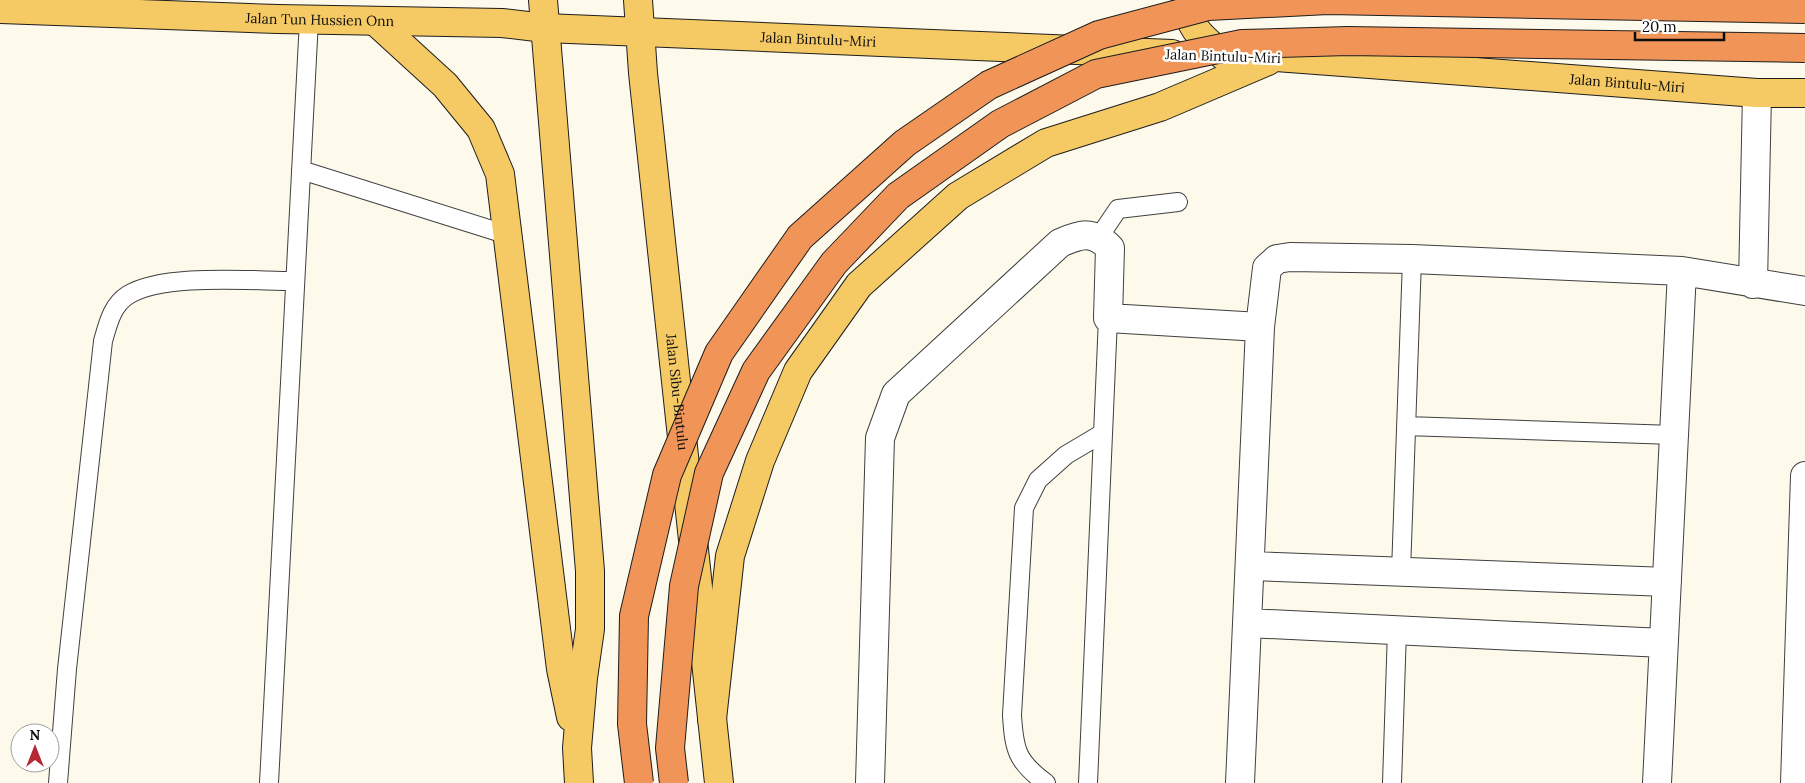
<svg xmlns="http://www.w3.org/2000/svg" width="1805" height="783" font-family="Lora,serif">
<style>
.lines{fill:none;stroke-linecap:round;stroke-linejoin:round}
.lane-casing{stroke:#3f3f3f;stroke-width:20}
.street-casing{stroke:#3f3f3f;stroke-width:30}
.primary-casing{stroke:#1d1d1d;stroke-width:30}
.lane{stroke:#fff;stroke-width:18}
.street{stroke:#fff;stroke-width:28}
.primary{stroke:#f5ca65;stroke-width:28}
.highway-bridge-casing{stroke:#1d1d1d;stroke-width:30;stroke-linecap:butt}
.highway-bridge{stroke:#f09557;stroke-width:28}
.labels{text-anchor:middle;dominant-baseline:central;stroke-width:5;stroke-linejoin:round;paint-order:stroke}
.street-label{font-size:14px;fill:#0c0c0c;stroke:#fff}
</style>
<rect width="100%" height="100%" fill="#fefaeb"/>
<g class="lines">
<g class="lane-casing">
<path id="lane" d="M301,170L508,235
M1099,237L1118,209L1178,202
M1406,426L1674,435
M1401,572L1412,259
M58,783L67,669L103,341C108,324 112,305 128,295C164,273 251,281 295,281
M269,783L309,20
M1046,783C1017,762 1014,750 1012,715L1024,508L1038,480L1066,455L1103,433
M1088,783L1108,318
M1392,783L1397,630"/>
</g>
<g class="street-casing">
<path id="street" d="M1753,284L1757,93
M1250,566L1667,582
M1247,623L1663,643
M870,783L880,438L896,394L1060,243C1081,234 1093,230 1110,248L1108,318L1260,327
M1240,783L1260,327L1267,268L1277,259L1290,257L1412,259L1682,271L1805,291
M1657,783L1682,271
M1795,783L1805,476"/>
</g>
<g class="primary-casing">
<g id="primary">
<path d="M543,0L590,571V629L583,678L577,748L579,783"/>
<path id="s1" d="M638,0L643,73L719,783"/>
<path d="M1186,0C1189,30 1203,38 1224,56"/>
<path id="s2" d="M0,9L278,19L502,23L545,28L1172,54"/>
<path d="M375,21L445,85L481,129L500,174L561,669L571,717"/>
<path id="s3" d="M1230,56L1276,57L1757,93H1805"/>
<path d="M712,719L730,556L760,461L798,371L859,285L958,196L1046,143L1160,107L1268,61"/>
</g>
</g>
<use href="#lane" class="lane"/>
<use href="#street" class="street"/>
<use href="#primary" class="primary"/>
<g class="highway-bridge-casing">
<path id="highway-bridge" d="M639,783L632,724L634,616L667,475L719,353L800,237L905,143L989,85L1099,35L1208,6L1328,0L1805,9
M674,783L670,748L684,586L709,473L756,371L834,263L898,196L1000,124L1096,74L1242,44L1348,41L1805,48"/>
</g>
<use href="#highway-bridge" class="highway-bridge"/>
</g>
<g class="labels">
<g class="street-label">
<text stroke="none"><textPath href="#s2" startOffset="320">Jalan Tun Hussien Onn</textPath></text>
<text stroke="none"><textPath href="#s2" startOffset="819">Jalan Bintulu-Miri</textPath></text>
<text transform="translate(1223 56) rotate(2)">Jalan Bintulu-Miri</text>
<text stroke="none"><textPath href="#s3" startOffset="398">Jalan Bintulu-Miri</textPath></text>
<text stroke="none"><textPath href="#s1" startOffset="394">Jalan Sibu-Bintulu</textPath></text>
</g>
</g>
<g transform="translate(35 748)"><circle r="24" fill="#ffffff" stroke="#9e9e9e"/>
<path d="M0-4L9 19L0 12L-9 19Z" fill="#b72836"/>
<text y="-8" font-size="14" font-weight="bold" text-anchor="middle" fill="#0c0c0c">N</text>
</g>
<path d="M1635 32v8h89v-8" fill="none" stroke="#0c0c0c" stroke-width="2.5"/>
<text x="1642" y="32" font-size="15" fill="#0c0c0c" stroke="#ffffff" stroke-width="4" paint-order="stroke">20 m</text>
</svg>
